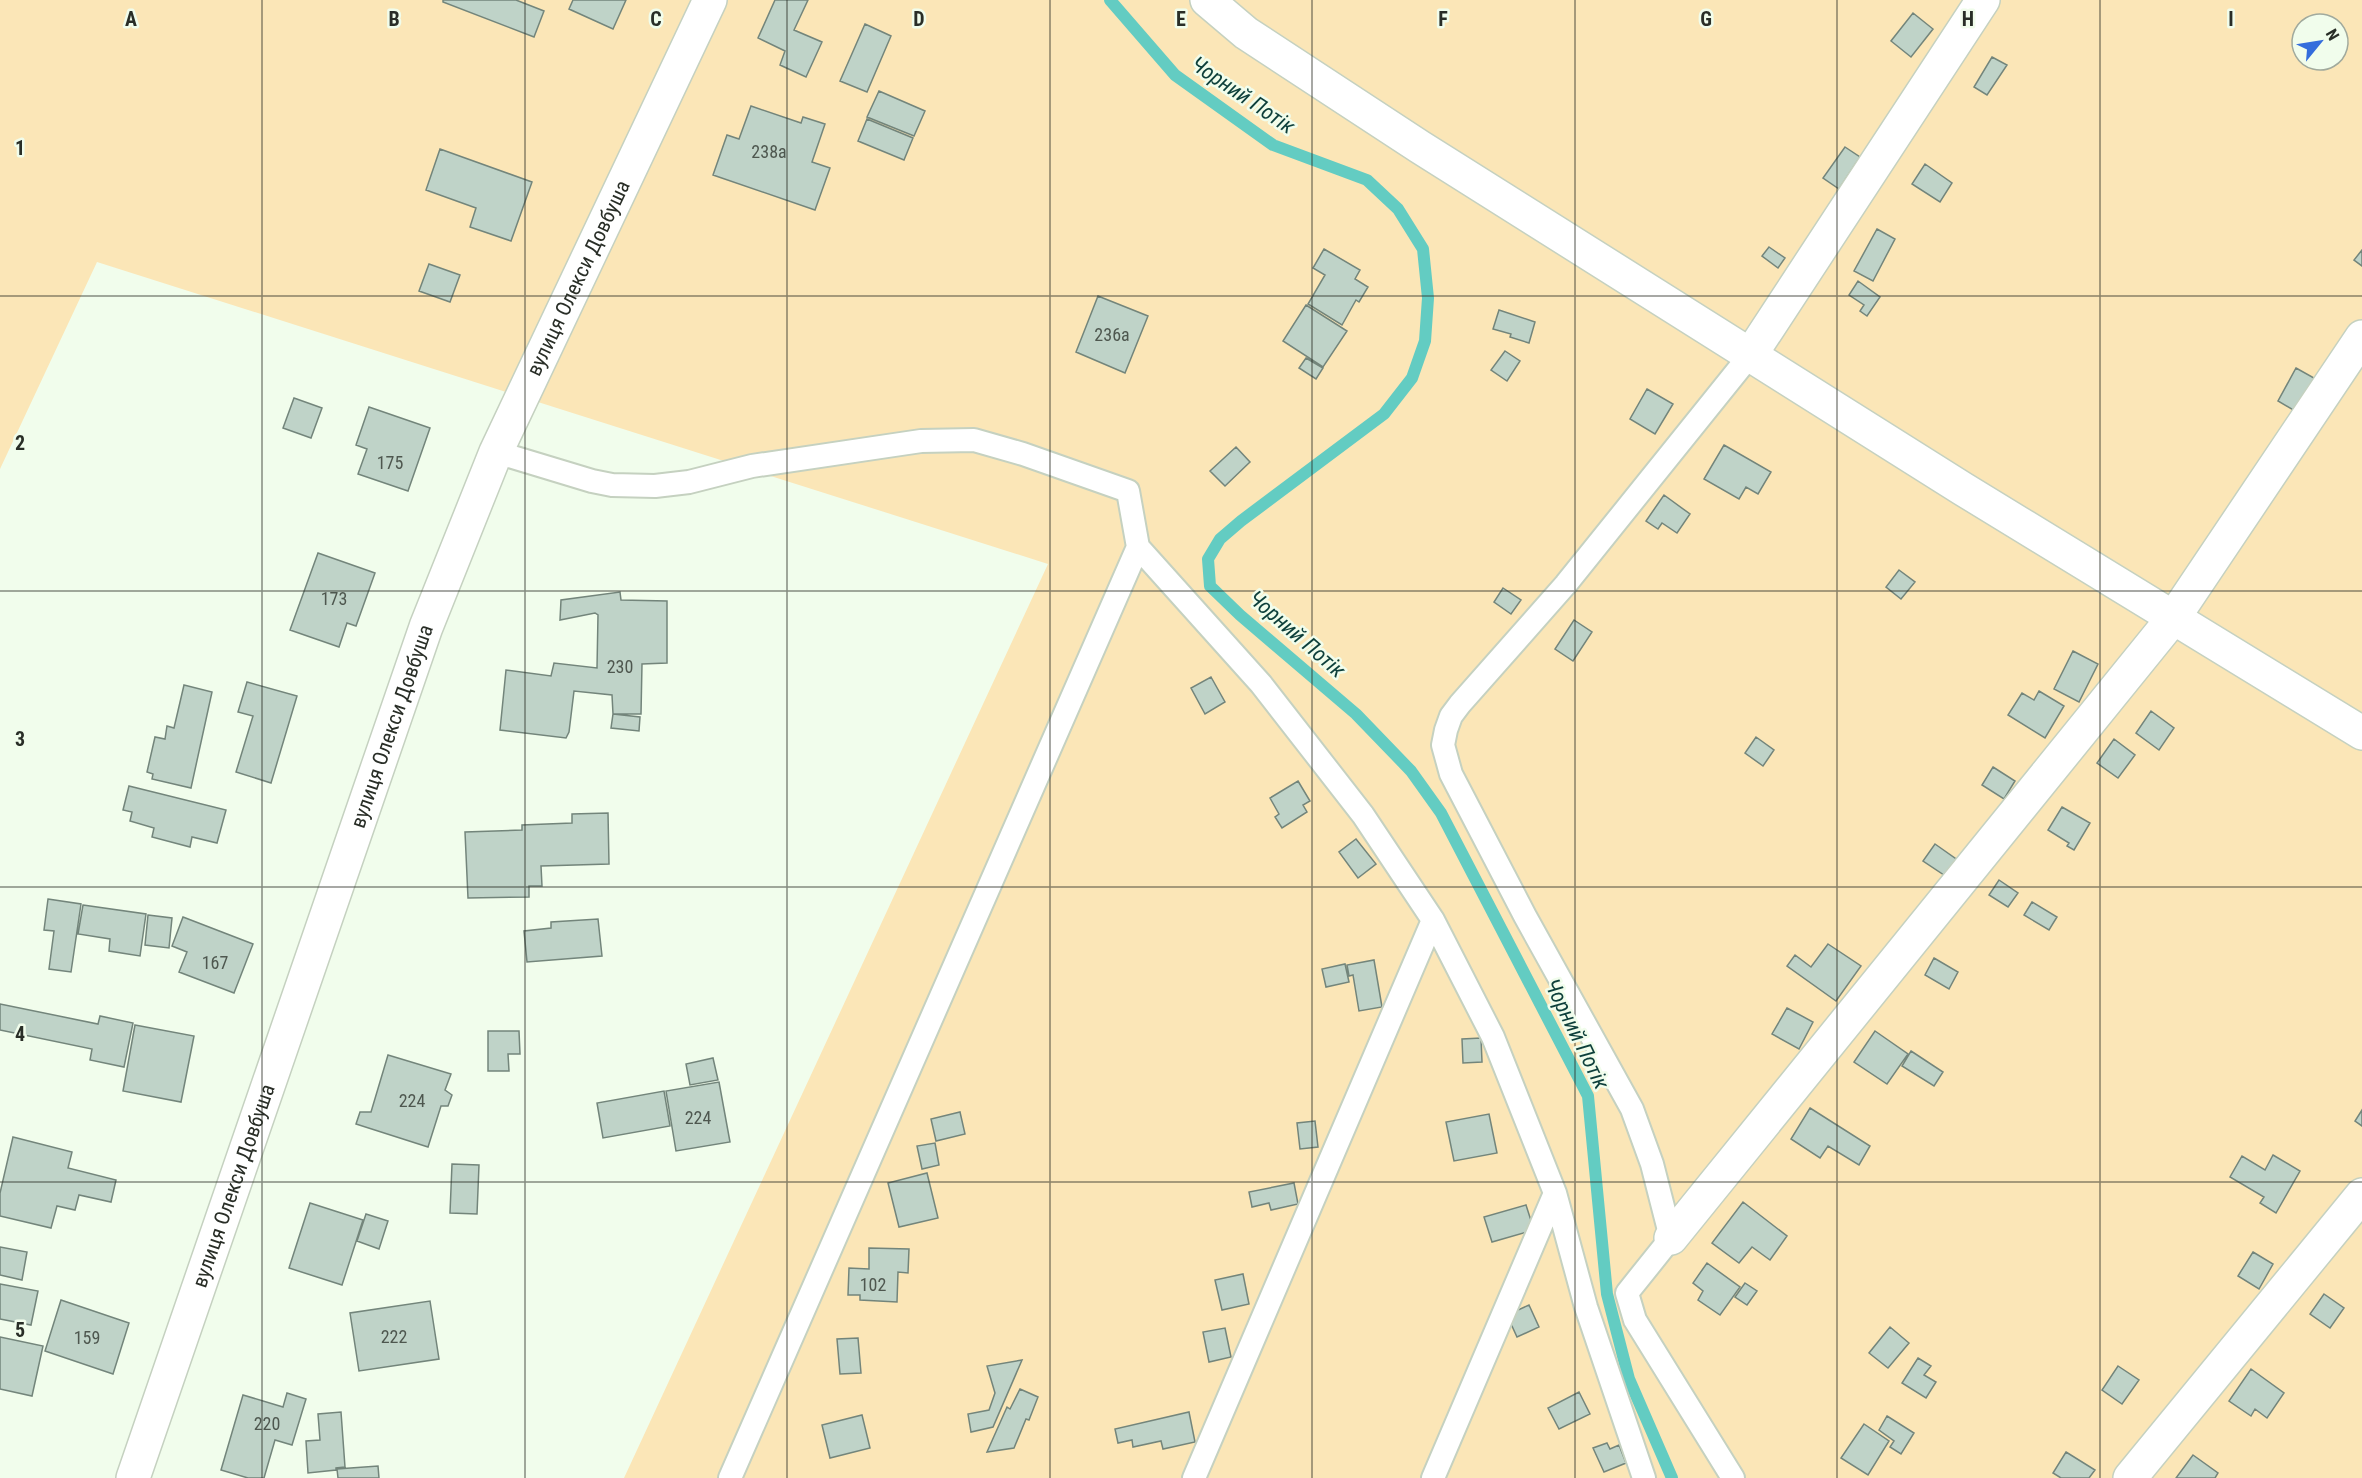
<svg xmlns="http://www.w3.org/2000/svg" width="2362" height="1478" font-family="'Roboto Condensed',sans-serif">
<style>
.green{fill:#fbe6b7;fill-rule:evenodd}
.lines{fill:none;stroke-linecap:round;stroke-linejoin:round}
.stream{stroke:#63ccc2;stroke-width:12}
.building{fill:#bfd3c8;stroke:#73857b;stroke-width:1.5}
.service-casing{stroke:#c5d1c0;stroke-width:26}
.minor-casing{stroke:#c5d1c0;stroke-width:36}
.service{stroke:#fff;stroke-width:22}
.minor{stroke:#fff;stroke-width:33}
.grid{fill:none;stroke:#292e27;stroke-width:1.5;stroke-opacity:0.55}
.labels{text-anchor:middle;dominant-baseline:central;stroke-width:5;stroke-linejoin:round;paint-order:stroke}
.number-label{font-size:18px;fill:#4e574f}
.street-label{font-size:21px;fill:#292e27;stroke:#f1fdec}
.water-label{font-size:22px;font-style:italic;fill:#0d3f3a;stroke:#f1fdec}
.grid-label{font-size:20px;text-anchor:middle;font-weight:bold;fill:#292e27;stroke:#f1fdec;stroke-width:5;stroke-linejoin:round;paint-order:stroke}
</style>
<rect width="100%" height="100%" fill="#f1fdec"/>
<path class="green" d="M0,0H2362V1478H624L1048,564L97,262L0,469ZM2302,24H2338V60H2302Z"/>
<g class="lines">
<path class="stream" d="M1110,0L1175,75L1273,145L1367,180L1398,209L1423,249L1428,298L1425,341L1412,378L1384,414L1241,521L1220,539L1208,559L1210,586L1240,615L1356,714L1411,771L1441,813L1588,1096L1607,1294L1629,1379L1672,1478"/>
</g>
<path class="building" d="M443,0H516L544,11L534,37L443,2Z
M573,0H626L613,29L569,9Z
M775,0H808L794,30L822,42L806,77L780,65L785,51L758,38Z
M1913,13L1933,29L1911,57L1891,41Z
M865,24L891,36L867,92L840,81Z
M1992,57L2007,65L1987,95L1974,87Z
M879,91L925,111L914,136L867,117Z
M751,106L801,123L803,117L825,124L812,162L830,168L815,210L713,175L727,135L739,139Z
M867,119L913,138L904,160L858,141Z
M1845,147L1860,157L1839,189L1823,178Z
M440,149L532,182L511,241L470,227L476,208L426,190Z
M1925,164L1952,183L1940,202L1912,184Z
M1877,229L1895,239L1873,281L1854,271Z
M1769,247L1785,258L1778,268L1762,256Z
M1324,249L1360,270L1355,279L1368,287L1359,302L1356,300L1342,325L1308,304L1325,275L1313,268Z
M2362,250V266L2354,260Z
M429,264L460,275L450,302L419,291Z
M1858,281L1880,297L1867,316L1860,311L1864,305L1849,295Z
M1098,296L1148,316L1125,373L1076,352Z
M1306,305L1347,331L1323,367L1283,341Z
M1499,310L1535,322L1529,343L1510,337L1511,334L1493,329Z
M1505,351L1520,361L1507,381L1491,370Z
M1306,358L1323,368L1316,379L1299,368Z
M2296,368L2314,378L2295,411L2278,401Z
M1647,389L1673,404L1655,434L1630,419Z
M294,398L322,408L311,438L283,428Z
M369,407L430,428L408,491L358,474L367,449L356,445Z
M1724,445L1771,472L1758,494L1746,487L1739,499L1704,479Z
M1236,447L1250,462L1225,486L1210,471Z
M1664,495L1690,514L1677,533L1662,523L1658,529L1646,521Z
M318,553L375,573L356,626L347,623L339,647L290,630Z
M1899,570L1915,582L1901,599L1886,587Z
M1503,588L1521,600L1511,614L1494,602Z
M620,592L621,600L667,601V663L642,664L641,714H613L612,695L574,691L569,732L566,738L500,730L506,670L551,676L554,663L597,668L598,615L595,613L560,620L561,600Z
M1574,620L1592,632L1573,661L1555,649Z
M2073,651L2098,664L2079,702L2054,689Z
M1211,677L1225,702L1205,714L1191,688Z
M247,682L297,696L271,783L236,772L253,716L238,712Z
M184,685L212,692L191,788L152,779L153,774L147,772L155,737L165,739L167,726L174,728Z
M2039,691L2064,706L2045,738L2008,715L2022,693L2034,700Z
M2151,711L2174,728L2159,750L2136,733Z
M613,714L640,717L639,731L611,728Z
M1756,737L1774,750L1763,766L1745,753Z
M2114,739L2135,755L2118,778L2097,763Z
M1993,767L2015,781L2004,799L1982,785Z
M1298,781L1310,801L1303,805L1307,812L1282,828L1275,817L1279,814L1270,798Z
M129,786L226,810L217,843L192,837L190,847L152,837L154,828L130,821L132,812L123,810Z
M2062,807L2090,823L2074,850L2067,846L2069,843L2048,830Z
M608,813L609,864L541,866L542,886H529V897L468,898L465,832L522,830V825L572,823V814Z
M1356,839L1376,864L1358,878L1339,852Z
M1935,844L1959,861L1947,877L1923,861Z
M1999,880L2018,893L2008,907L1989,895Z
M48,899L81,904L71,972L49,969L54,931L44,930Z
M2032,902L2057,917L2049,930L2024,915Z
M83,905L146,914L140,956L109,951L110,939L78,934Z
M148,915L172,918L169,948L145,945Z
M183,917L253,944L234,993L179,972L187,952L172,946Z
M598,919L602,956L527,962L524,931L551,928V922Z
M1828,944L1861,966L1836,1001L1787,966L1795,955L1811,967Z
M1934,958L1958,972L1949,989L1925,975Z
M1374,960L1382,1007L1359,1011L1353,975L1349,976L1347,965Z
M1345,964L1349,982L1326,987L1322,969Z
M0,1004L98,1024L100,1016L133,1023L124,1067L90,1060L92,1049L0,1030Z
M1787,1008L1813,1022L1799,1049L1772,1034Z
M135,1025L194,1036L181,1102L123,1091Z
M488,1031H519L520,1054H508L509,1071H488Z
M1875,1031L1908,1054L1887,1084L1854,1062Z
M1481,1038L1482,1062L1463,1063L1462,1039Z
M1911,1051L1943,1072L1934,1086L1902,1066Z
M388,1055L451,1074L445,1090L452,1095L448,1106H441L428,1147L356,1124L360,1112H371Z
M713,1058L718,1080L690,1085L686,1064Z
M719,1082L730,1142L676,1151L666,1091Z
M664,1091L670,1126L603,1138L597,1103Z
M1810,1108L1870,1146L1859,1165L1828,1146L1820,1158L1791,1139Z
M2362,1110V1126L2355,1121Z
M960,1112L965,1134L936,1141L931,1119Z
M1489,1114L1497,1153L1454,1161L1446,1122Z
M1315,1121L1318,1147L1300,1149L1297,1123Z
M13,1137L72,1152L68,1168L116,1180L111,1202L79,1195L75,1210L57,1206L51,1228L0,1216V1193Z
M935,1143L939,1165L922,1169L917,1146Z
M2273,1155L2300,1171L2276,1213L2260,1203L2264,1197L2230,1177L2242,1156L2265,1170Z
M452,1164L479,1165L477,1214L450,1213Z
M927,1173L938,1218L899,1227L888,1183Z
M1294,1183L1298,1204L1271,1210L1269,1203L1252,1207L1249,1192Z
M1743,1202L1787,1236L1770,1260L1752,1247L1739,1263L1712,1243Z
M310,1203L363,1220L342,1285L289,1268Z
M1526,1205L1534,1230L1492,1242L1484,1217Z
M366,1214L388,1221L379,1249L357,1241Z
M0,1247L27,1252L22,1280L0,1275Z
M869,1248L909,1249L908,1273L898,1272L897,1302L860,1300V1295H848L849,1268L869,1269Z
M2253,1252L2273,1264L2259,1289L2238,1276Z
M1707,1263L1740,1287L1720,1315L1698,1300L1703,1291L1693,1283Z
M1243,1274L1249,1304L1222,1310L1215,1280Z
M1745,1283L1757,1291L1747,1305L1735,1297Z
M0,1284L38,1291L31,1325L0,1319Z
M2324,1294L2344,1308L2330,1328L2310,1314Z
M61,1300L129,1323L113,1374L45,1351Z
M430,1301L439,1359L359,1371L350,1313Z
M1529,1305L1539,1327L1517,1337L1507,1315Z
M1890,1327L1909,1343L1888,1368L1869,1353Z
M1225,1328L1231,1357L1209,1362L1203,1332Z
M0,1337L43,1346L32,1396L0,1389Z
M858,1338L861,1373L840,1374L837,1339Z
M1918,1358L1931,1366L1924,1375L1936,1382L1926,1398L1902,1383Z
M1022,1360L993,1427L971,1432L968,1414L989,1410L995,1393L987,1366Z
M2118,1366L2139,1380L2122,1404L2102,1390Z
M2251,1369L2284,1393L2267,1418L2255,1409L2251,1416L2229,1401Z
M1020,1389L1038,1397L1029,1420L1026,1419L1014,1448L987,1452L1007,1407L1010,1409Z
M1579,1392L1590,1414L1559,1429L1548,1408Z
M287,1393L306,1399L292,1445L275,1440L264,1478H248L221,1470L243,1395L283,1407Z
M341,1412L345,1467L336,1468V1470L308,1473L306,1441L320,1440L318,1414Z
M1189,1412L1195,1442L1163,1449L1161,1441L1133,1447L1132,1440L1118,1443L1115,1429Z
M862,1415L870,1448L830,1458L822,1425Z
M1887,1416L1914,1433L1901,1454L1890,1447L1894,1441L1879,1430Z
M1864,1424L1889,1441L1868,1475L1841,1458Z
M1607,1443L1610,1449L1619,1445L1626,1463L1604,1472L1593,1448Z
M2066,1452L2095,1470L2089,1478H2061L2053,1473Z
M2193,1455L2218,1473L2215,1478H2176Z
M378,1466L379,1478H338L337,1469Z"/>
<g class="lines">
<g class="service-casing">
<path id="service" d="M496,452L592,481L612,485L655,486L689,482L752,466L921,441L974,440L1023,454L1128,491L1138,547L730,1478
M1138,547L1261,684L1363,815L1433,920L1194,1478
M1433,920L1493,1037L1555,1193L1586,1307L1644,1478
M1433,1478L1555,1193
M1733,1478L1635,1320L1627,1293L1671,1238L1652,1164L1632,1109L1525,916L1451,774L1443,745L1446,730L1451,716L1460,704L1566,584L1751,354"/>
</g>
<g class="minor-casing">
<g id="minor">
<path d="M1207,0L1246,33L1420,147L1963,489L2362,733"/>
<path d="M1751,354L1983,0"/>
<path d="M1671,1238L2174,617L2362,337"/>
<path id="s1" d="M133,1478L426,627L496,452L710,0"/>
<path d="M2130,1478L2362,1195"/>
</g>
</g>
<use href="#service" class="service"/>
<use href="#minor" class="minor"/>
</g>
<path class="grid" d="M262,0V1478M525,0V1478M787,0V1478M1050,0V1478M1312,0V1478M1575,0V1478M1837,0V1478M2100,0V1478M0,296H2362M0,591H2362M0,887H2362M0,1182H2362"/>
<g class="labels">
<g class="number-label">
<text x="769" y="151">238а</text>
<text x="1112" y="334">236а</text>
<text x="390" y="462">175</text>
<text x="334" y="598">173</text>
<text x="620" y="666">230</text>
<text x="215" y="962">167</text>
<text x="412" y="1100">224</text>
<text x="698" y="1117">224</text>
<text x="873" y="1284">102</text>
<text x="394" y="1336">222</text>
<text x="87" y="1337">159</text>
<text x="267" y="1423">220</text>
</g>
<g class="street-label">
<text stroke="none"><textPath href="#s1" startOffset="1281">вулиця Олекси Довбуша</textPath></text>
<text stroke="none"><textPath href="#s1" startOffset="795">вулиця Олекси Довбуша</textPath></text>
<text stroke="none"><textPath href="#s1" startOffset="309">вулиця Олекси Довбуша</textPath></text>
</g>
<g class="water-label">
<text transform="translate(1243 95) rotate(34)">Чорний Потік</text>
<text transform="translate(1297 634) rotate(41)">Чорний Потік</text>
<text transform="translate(1577 1034) rotate(64)">Чорний Потік</text>
</g>
</g>
<g class="grid-label">
<text x="131" y="26">A</text>
<text x="394" y="26">B</text>
<text x="656" y="26">C</text>
<text x="919" y="26">D</text>
<text x="1181" y="26">E</text>
<text x="1443" y="26">F</text>
<text x="1706" y="26">G</text>
<text x="1968" y="26">H</text>
<text x="2231" y="26">I</text>
<text x="20" y="155">1</text>
<text x="20" y="450">2</text>
<text x="20" y="746">3</text>
<text x="20" y="1041">4</text>
<text x="20" y="1337">5</text>
</g>
<g transform="translate(2320 42) rotate(60)"><circle r="28" fill="#f1fdec" stroke="#a1aa9d" stroke-width="1.5"/>
<path d="M0-4.5L10 22L0 15L-10 22Z" fill="#346ddc"/>
<text y="-9" font-size="16" font-weight="bold" text-anchor="middle" fill="#292e27">N</text>
</g>
</svg>
